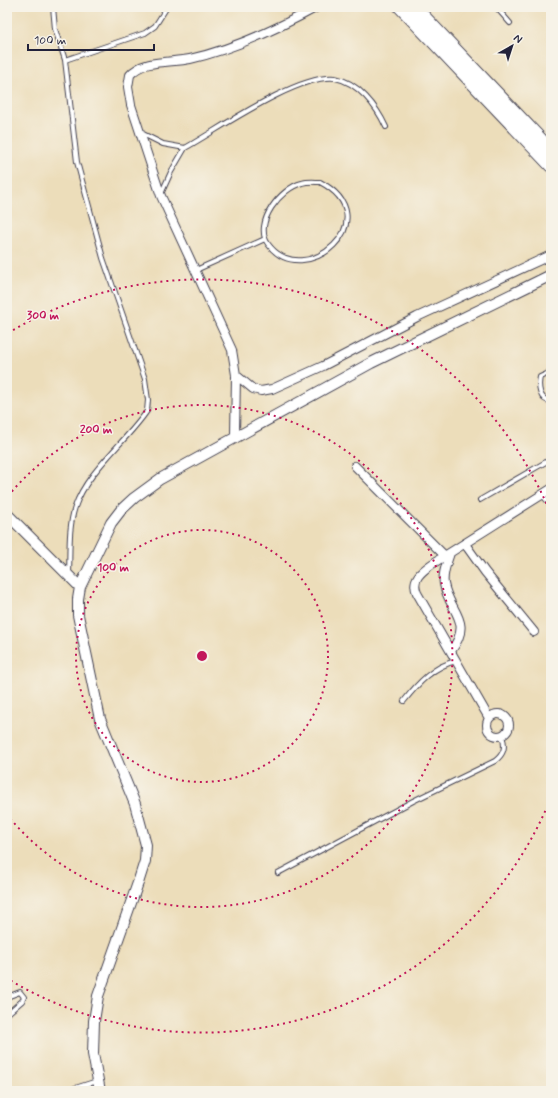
<svg xmlns="http://www.w3.org/2000/svg" width="558" height="1098" font-family="Mynerve,sans-serif">
<style>
.lines{fill:none;stroke-linecap:round;stroke-linejoin:round}
.service-casing{stroke:#403e4e;stroke-width:6}
.minor-casing{stroke:#403e4e;stroke-width:10}
.tertiary-casing{stroke:#403e4e;stroke-width:12}
.secondary-casing{stroke:#403e4e;stroke-width:14}
.service{stroke:#fff;stroke-width:4}
.minor{stroke:#fff;stroke-width:8}
.tertiary{stroke:#fff;stroke-width:10}
.secondary{stroke:#fff;stroke-width:12}
.ring{fill:none;stroke:#c2185b;stroke-width:2;stroke-dasharray:2 4}
.centre{fill:#c2185b;stroke:#f7f3e8;stroke-width:2}
.ring-label{font-size:12px;text-anchor:middle;font-weight:bold;fill:#c2185b;stroke:#f7f3e8;stroke-width:3;stroke-linejoin:round;paint-order:stroke}
</style>
<rect width="100%" height="100%" fill="#f7f3e8"/>
<filter id="ink" filterUnits="userSpaceOnUse"><feTurbulence type="fractalNoise" baseFrequency=".025" numOctaves="2"/><feDisplacementMap in="SourceGraphic" scale="8" xChannelSelector="R" yChannelSelector="G"/><feConvolveMatrix kernelMatrix="1 2 1 2 8 2 1 2 1" color-interpolation-filters="sRGB"/></filter>
<filter id="wash" filterUnits="userSpaceOnUse"><feTurbulence type="fractalNoise" baseFrequency=".012" numOctaves="4" result="noise"/><feDisplacementMap in="SourceGraphic" scale="16" xChannelSelector="R" yChannelSelector="G"/><feGaussianBlur stdDeviation="0.9" result="paint"/><feColorMatrix in="noise" values="0 0 0 0 0 0 0 0 0 0 0 0 0 0 0 0 0 1.4 0 .05"/><feComposite in="paint" operator="in"/></filter>
<g filter="url(#wash)">
<rect width="100%" height="100%" fill="#ecddba"/>
</g>
<g filter="url(#ink)">
<g class="lines">
<g class="service-casing">
<path id="service" d="M53,7L55,29L65,60L77,162L103,258L145,379L148,400L147,411C126,442 87,471 75,507C68,528 70,552 69,574
M496,7L510,23
M65,60L145,33L155,26L167,7
M141,133L163,144L185,148C219,129 298,74 335,78C358,82 377,107 386,127
M320,182C390,219 304,293 268,244C253,223 281,188 302,183C308,181 315,182 320,182Z
M161,194L171,172L185,148
M196,270L265,239
M551,372L540,377C538,386 539,401 551,401
M542,494L551,506
M480,500L551,459
M404,701C418,683 434,666 456,661
M278,873L413,801L495,761C504,754 506,747 502,736
M7,997L20,992L24,997L22,1001L7,1014
M66,1091L97,1081"/>
</g>
<g class="minor-casing">
<path id="minor" d="M236,375L253,389L261,391L272,389L323,366L417,317L551,255
M235,436L236,375L232,350L161,196L131,105L128,87L130,75C143,59 171,63 190,59C234,49 277,29 317,7
M355,466L445,556
M465,544L485,572L534,632
M450,553C447,563 442,573 444,584C449,612 474,620 451,651
M487 725a11 11 0 1 1 22 0a11 11 0 1 1-22 0Z
M489,718L417,593C411,579 421,572 432,564L551,489
M444,1091H463"/>
</g>
<g class="tertiary-casing">
<path id="tertiary" d="M7,514L80,587
M100,1091L93,1054L94,1021L98,996L139,880L145,861L146,845L135,804L100,719L78,615V599L80,587L111,523L121,510L134,498L160,479L371,363L551,275"/>
</g>
<g class="secondary-casing">
<path id="secondary" d="M400,7L551,166
M415,7L551,150"/>
</g>
<use href="#service" class="service"/>
<use href="#minor" class="minor"/>
<use href="#tertiary" class="tertiary"/>
<use href="#secondary" class="secondary"/>
</g>
</g>
<g class="ring">
<circle cx="202" cy="656" r="126"/>
<path d="M8 496A251 251 0 1 1 8 816"/>
<path d="M550 800A377 377 0 0 1 8 979M8 333A377 377 0 0 1 550 512"/>
</g>
<circle cx="202" cy="656" r="6" class="centre"/>
<g class="ring-label">
<text x="43" y="319">300 m</text>
<text x="96" y="433">200 m</text>
<text x="113" y="571">100 m</text>
</g>
<rect width="558" height="1098" fill="none" stroke="#f7f3e8" stroke-width="24"/>
<g transform="translate(512 46) rotate(39)" stroke="#f7f3e8" stroke-width="3" paint-order="stroke">
<path d="M0-3L7 15L0 10L-7 15Z" fill="#22223b"/>
<text y="-6" font-size="11" font-weight="bold" text-anchor="middle" fill="#22223b">N</text>
</g>
<path d="M28 44v6h126v-6" fill="none" stroke="#22223b" stroke-width="2"/>
<text x="34" y="44" font-size="12" fill="#22223b" stroke="#f7f3e8" stroke-width="3" paint-order="stroke">100 m</text>
</svg>
